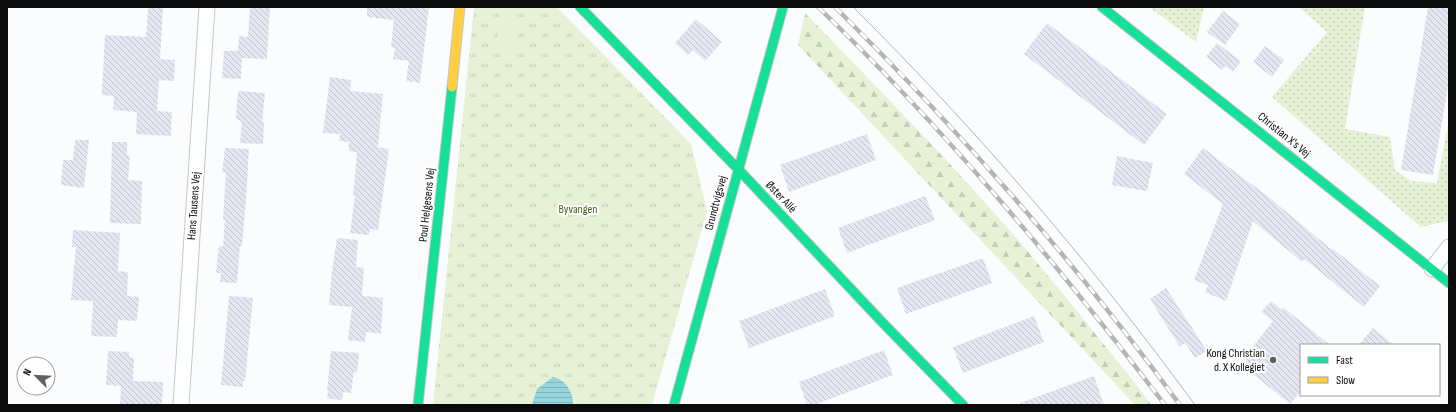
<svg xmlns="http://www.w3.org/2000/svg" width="1456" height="412" font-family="'Sofia Sans Condensed',sans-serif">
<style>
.grass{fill:url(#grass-dots)}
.forest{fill:url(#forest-firs)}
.park{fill:url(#park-tufts)}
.pitch{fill:#e6f1d6}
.water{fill:url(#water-rules)}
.building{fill:url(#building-back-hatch)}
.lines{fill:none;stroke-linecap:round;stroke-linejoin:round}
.street-casing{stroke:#c6c7c8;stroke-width:17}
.fast-casing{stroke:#c6c7c8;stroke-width:11}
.slow-casing{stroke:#c6c7c8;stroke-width:11}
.street{stroke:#feffff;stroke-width:15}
.fast{stroke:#16e098;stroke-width:9}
.slow{stroke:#ffcf43;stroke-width:9}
.tram{stroke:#b4b5b6;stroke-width:1}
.rail-casing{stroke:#b4b5b6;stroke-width:4.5}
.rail{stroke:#fff;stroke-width:3;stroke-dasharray:9;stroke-linecap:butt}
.poi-dot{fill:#5f5f60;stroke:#fff;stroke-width:1.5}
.labels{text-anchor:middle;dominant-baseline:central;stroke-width:4;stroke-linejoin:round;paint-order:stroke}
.street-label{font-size:12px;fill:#0b0b0c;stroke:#fff}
.park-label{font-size:12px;fill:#495e1b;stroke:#fff}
.poi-label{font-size:12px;fill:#0b0b0c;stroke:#fff;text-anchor:end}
</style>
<defs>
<pattern id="grass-dots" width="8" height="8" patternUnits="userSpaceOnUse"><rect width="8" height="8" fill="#e6f1d6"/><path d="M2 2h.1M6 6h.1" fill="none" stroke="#c4cdb6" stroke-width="1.8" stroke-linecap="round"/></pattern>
<pattern id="forest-firs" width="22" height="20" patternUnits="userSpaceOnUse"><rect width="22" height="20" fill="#e6f1d6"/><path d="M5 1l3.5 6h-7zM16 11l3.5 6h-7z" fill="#c4cdb6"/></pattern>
<pattern id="park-tufts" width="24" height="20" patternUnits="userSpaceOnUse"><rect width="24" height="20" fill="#e6f1d6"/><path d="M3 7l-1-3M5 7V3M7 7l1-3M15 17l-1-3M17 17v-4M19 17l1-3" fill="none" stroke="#c4cdb6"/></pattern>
<pattern id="water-rules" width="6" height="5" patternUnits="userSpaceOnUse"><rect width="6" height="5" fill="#95d6de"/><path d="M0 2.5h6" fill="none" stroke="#7fb6bd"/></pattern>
<pattern id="building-back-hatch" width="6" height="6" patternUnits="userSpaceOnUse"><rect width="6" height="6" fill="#e4e7f1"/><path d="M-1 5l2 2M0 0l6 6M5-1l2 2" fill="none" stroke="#c2c5cd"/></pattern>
</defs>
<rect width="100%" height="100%" fill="#fbfcfd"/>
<path class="grass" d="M1149,7H1204L1196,42Z
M1299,7H1365L1345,129L1390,137L1395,170L1411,181L1437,183L1449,120V219L1448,221L1421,227L1272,97L1327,32Z"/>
<path class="forest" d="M805,13C870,80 935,146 996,215C1046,271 1092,330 1139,388L1151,405H1135L798,45Z"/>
<path class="park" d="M474,7H557L691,144L707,211L652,405H433Z"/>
<path class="pitch" d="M500,10L516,12L512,51L496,49Z"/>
<path class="water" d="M553,377C566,380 573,391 573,405H532L537,389Z"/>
<path class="building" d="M148,7H163L160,59L175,60L174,81L159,80L157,111L172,112L171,136L136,134L137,112L113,110L114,96L102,95V92L105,35L146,37Z
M250,7H270L267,59L242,58L241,79L222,78L224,51H238L239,36L248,37Z
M367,7H429L420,83L406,81L409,61L393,59L395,48L391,47L394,20L367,17Z
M1428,7H1449V80L1433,175L1401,170Z
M1223,11L1240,24L1225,45L1207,32Z
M696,19L722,42L705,61L693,50L688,55L675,43Z
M1047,23L1167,114L1144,145L1024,54Z
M1217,43L1241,61L1233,72L1225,66L1222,70L1206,57Z
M1265,46L1284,60L1272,77L1253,62Z
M330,77L351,80L350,91L383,94L378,147L389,149L378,230L370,229L369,235L350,233L355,196H353L357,152L349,151V142L339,141L340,134L323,133Z
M238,91L265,93L262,122H264L263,144L240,143L242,122L236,118Z
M867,134L876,160L789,192L780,165Z
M75,140H89L84,188L61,185L63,160H73Z
M112,142H127V154L130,157L128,180L142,181L141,224L110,223Z
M225,148L249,149L246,200L242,246H240L237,283L220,282L221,273H216L219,246H223L225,219H223L226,172H222Z
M1203,148L1266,195L1332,250L1333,249L1380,286L1364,307L1304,259L1302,262L1253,221L1226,301L1205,292L1208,285L1194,280L1223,204L1184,174Z
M1117,156L1153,163L1147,191L1112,185Z
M925,196L935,220L847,253L838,228Z
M73,230L120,233L118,271L128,272L127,296L139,297L137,321L118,320L117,337L91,336L93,301L71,300L76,247H72Z
M337,238L358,240L356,267L364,268L362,296L383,298L381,334L366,332L365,342L348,340L352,307L329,305L332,271Z
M983,258L992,283L906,314L897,288Z
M1166,288L1207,351L1195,358L1185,343L1180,347L1150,299Z
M825,289L835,316L749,348L739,321Z
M229,296L253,298L245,381H243V387L221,385Z
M1271,301L1282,310L1284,308L1330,345H1301V391L1290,404L1242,365L1250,355L1248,353L1273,321L1261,312Z
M1034,316L1044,342L963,373L953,347Z
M1373,328L1394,345H1359Z
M884,350L893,375L814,405H807L799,382Z
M108,351L129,352V357L134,358L133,381L163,382L162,405H120L121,386L106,385Z
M331,351L359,353L357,373L354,372L351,393L343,392L342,400L327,398L328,391H327Z
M1094,376L1104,405H1021L1020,403Z"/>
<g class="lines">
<g class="street-casing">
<path id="street" d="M1432,269L1449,247
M181,405L207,7"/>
</g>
<g class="fast-casing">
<path id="fast" d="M580,7L738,169L882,322L963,405
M1102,7L1449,283
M418,405L452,87
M674,405L783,7"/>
</g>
<g class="slow-casing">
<path id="slow" d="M452,87L460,7"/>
</g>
<use href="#street" class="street"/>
<use href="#fast" class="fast"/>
<use href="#slow" class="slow"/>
<path class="tram" d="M853,7C977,130 1092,264 1195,405"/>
<g class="rail-casing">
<path id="rail" d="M818,7C945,129 1058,265 1165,405
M835,7C960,131 1076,263 1180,405"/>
</g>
<use href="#rail" class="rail"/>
</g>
<circle class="poi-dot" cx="1273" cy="360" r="4"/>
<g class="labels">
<g class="street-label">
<text transform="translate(1284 135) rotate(39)">Christian X's Vej</text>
<text transform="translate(781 197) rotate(47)">Øster Allé</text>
<text transform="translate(716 203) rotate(-75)">Grundtvigsvej</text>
<text transform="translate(427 205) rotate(-84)">Poul Helgesens Vej</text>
<text transform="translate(194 206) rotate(-86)">Hans Tausens Vej</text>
</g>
<g class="park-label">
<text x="578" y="209">Byvangen</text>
</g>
<g class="poi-label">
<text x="1265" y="353">Kong Christian<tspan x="1265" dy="14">d. X Kollegiet</tspan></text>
</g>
</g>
<rect width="1456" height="412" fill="none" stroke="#0b0b0c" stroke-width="16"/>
<rect x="1300" y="344" width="140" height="52" fill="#ffffff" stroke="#9d9d9e"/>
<rect x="1308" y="357" width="20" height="6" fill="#16e098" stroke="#9d9d9e"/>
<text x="1336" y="364" font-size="12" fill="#0b0b0c">Fast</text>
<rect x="1308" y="377" width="20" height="6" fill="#ffcf43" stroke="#9d9d9e"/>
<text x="1336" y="384" font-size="12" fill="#0b0b0c">Slow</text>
<g transform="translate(36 376) rotate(294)"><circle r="19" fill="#ffffff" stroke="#9d9d9e"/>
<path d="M0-3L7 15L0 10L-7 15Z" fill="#5f5f60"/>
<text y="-6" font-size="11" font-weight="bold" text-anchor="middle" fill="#0b0b0c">N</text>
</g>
</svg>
